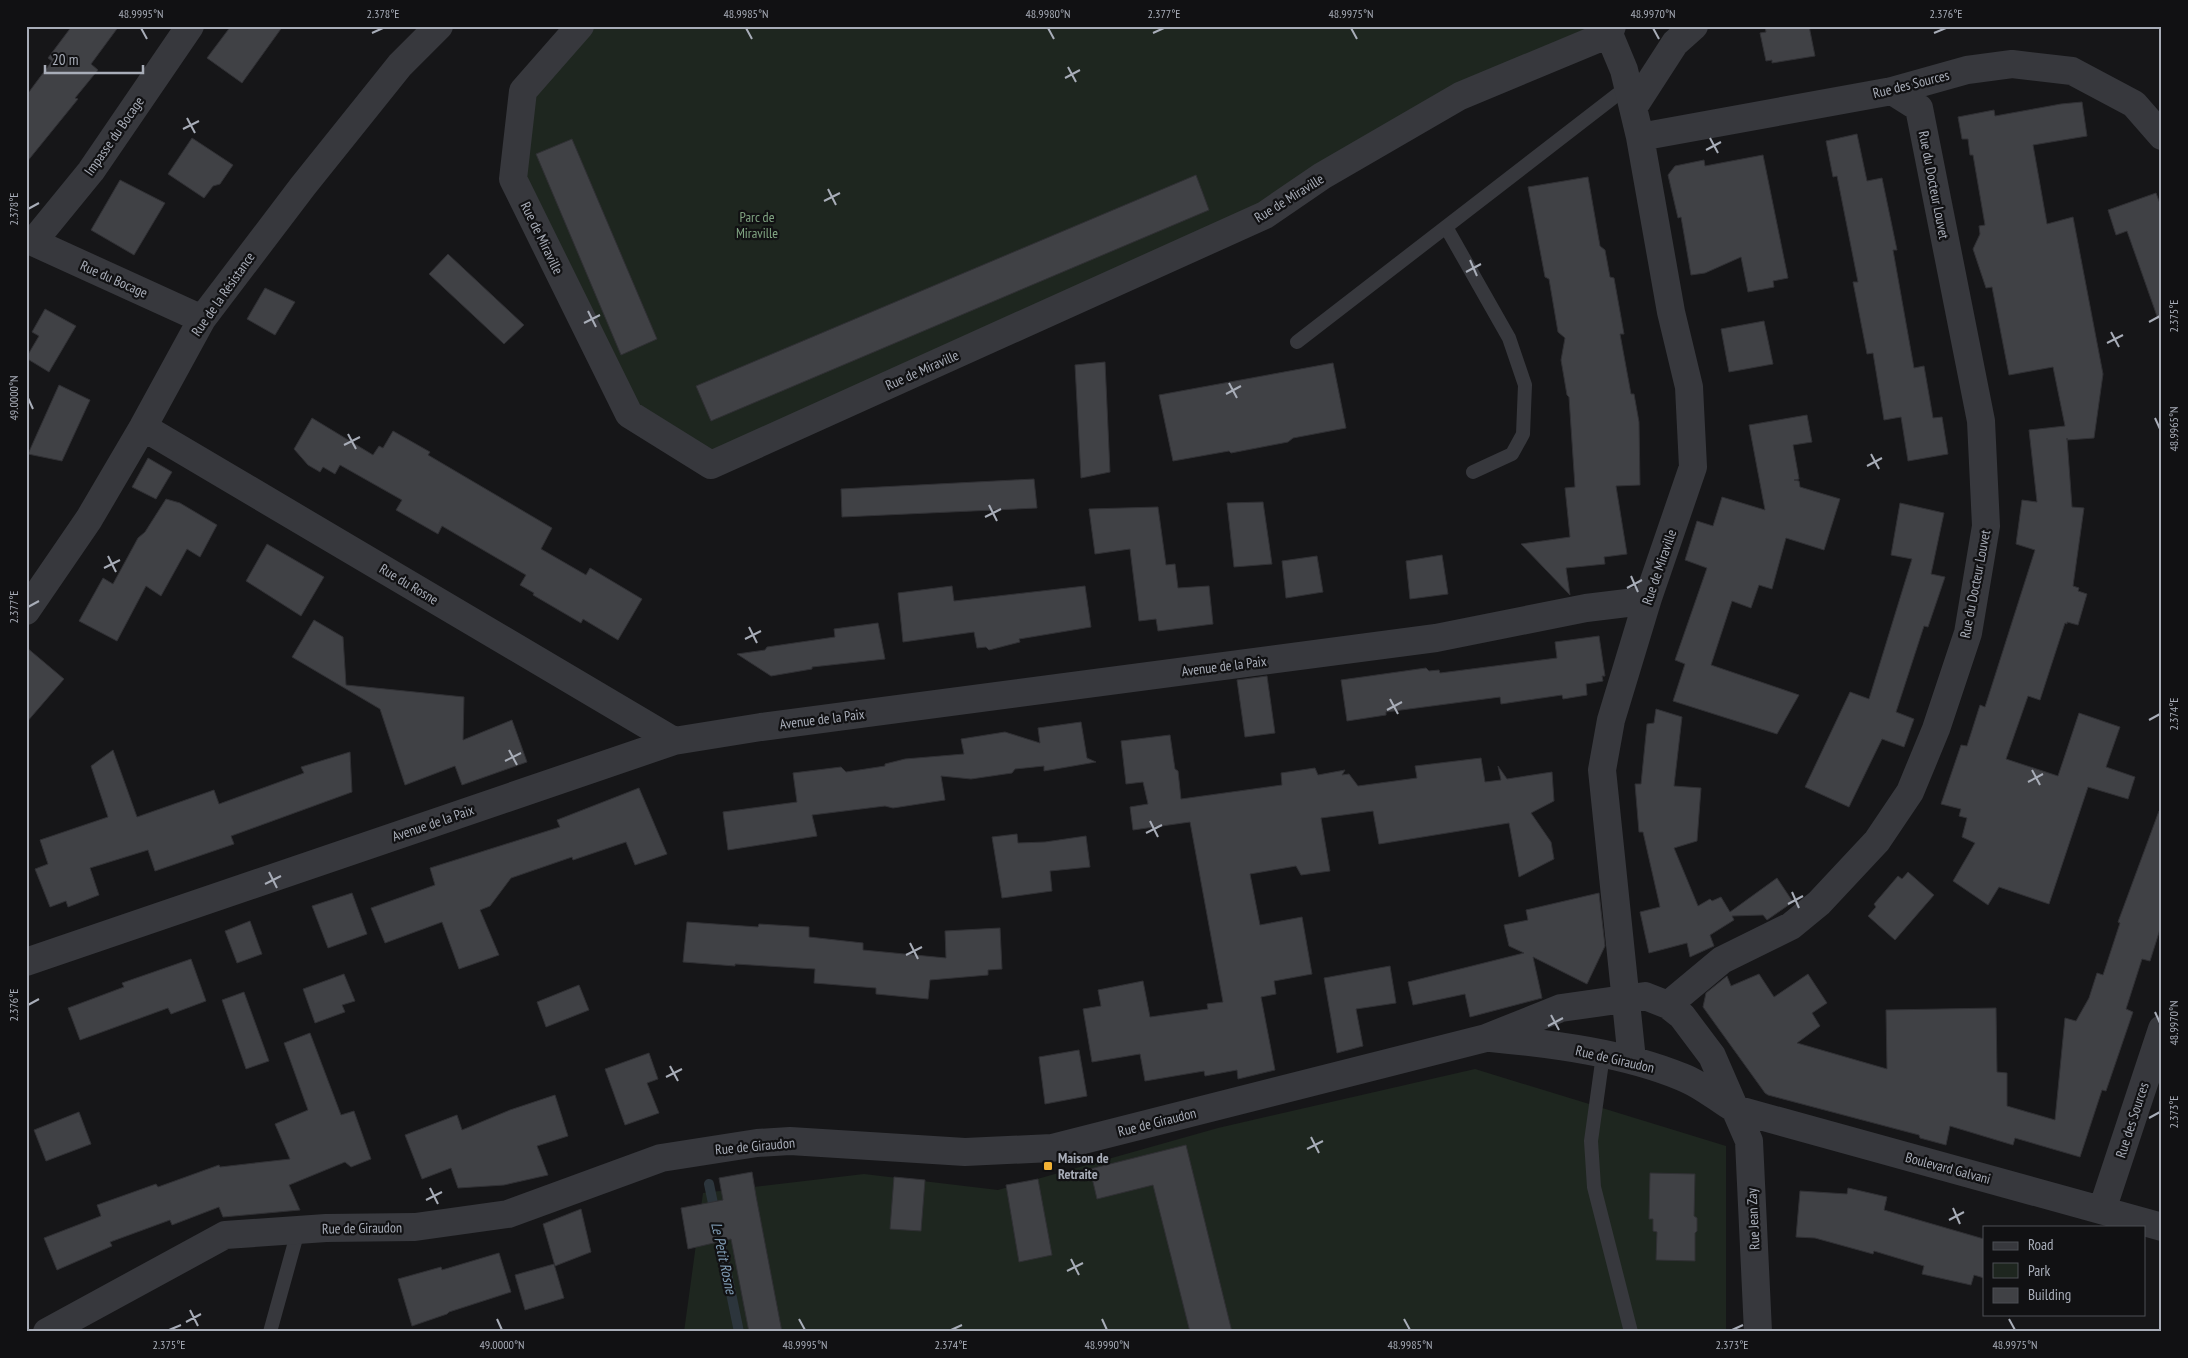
<svg xmlns="http://www.w3.org/2000/svg" width="2188" height="1358" font-family="'PT Sans Narrow',sans-serif">
<style>
.green{fill:#1e261f}
.lines{fill:none;stroke-linecap:round;stroke-linejoin:round}
.stream{stroke:#2c353c;stroke-width:10}
.building{fill:#404145;stroke:#303034}
.lane{stroke:#37383d;stroke-width:14}
.street{stroke:#37383d;stroke-width:28}
.ticks{fill:none;stroke:#a8adb8;stroke-width:2}
.poi-dot{fill:#f2b134;stroke:#111113;stroke-width:2}
.labels{text-anchor:middle;dominant-baseline:central;stroke-width:4.5;stroke-linejoin:round;paint-order:stroke}
.street-label{font-size:14px;fill:#a8adb8;stroke:#111113}
.park-label{font-size:14px;fill:#7fa381;stroke:#111113}
.poi-label{font-size:14px;font-weight:bold;fill:#a8adb8;stroke:#111113;text-anchor:start}
.water-label{font-size:15px;font-style:italic;fill:#7f9bb3;stroke:#111113}
.neatline{fill:none;stroke:#a8adb8;stroke-width:2}
.ticks-label{font-size:12px;text-anchor:middle;fill:#a8adb8}
</style>
<rect width="100%" height="100%" fill="#161618"/>
<path class="green" d="M580,26H1597L1322,176L711,465L629,414L513,179L523,91Z
M1475,1069L1726,1146V1332H684L703,1193L864,1174L998,1190L1218,1128Z"/>
<g class="lines">
<path class="stream" d="M709,1184L715,1213
M718,1230L739,1332"/>
</g>
<path class="building" d="M72,26H119L91,64L98,70L75,98L78,99L26,163V96L52,61L48,58Z
M231,26H283L242,83L207,58Z
M1765,26H1809L1815,56L1772,63V60L1766,61L1760,33L1766,32Z
M2082,102L2087,136L2033,145L2047,224L2073,217L2103,374L2094,438L2067,440V438L2072,507L2084,508L2073,586L2079,588L2078,591L2087,594L2078,625L2067,622V624L2065,623L2040,700L2028,696L2006,759L2058,776L2079,713L2120,727L2106,767L2135,777L2128,799L2088,787L2049,904L1999,887L1988,905L1953,881L1975,843L1962,837L1967,818L1959,816L1961,809L1941,804L1961,745L1967,746L1980,705L1985,707L2035,550L2016,544L2022,500L2037,502L2029,430L2065,426L2053,367L2009,375L1992,287L1986,288L1973,249L1980,234L1979,226L1985,225L1973,155H1970L1968,139H1962L1958,117L1994,110L1995,116L2061,104Z
M1857,134L1867,181L1882,178L1897,250H1893L1914,368L1924,366L1933,418L1942,417L1948,454L1908,461L1901,417L1884,420L1873,353L1867,354L1853,282H1858L1837,176L1833,177L1826,141Z
M192,138L233,165L220,184L213,186L204,198L168,174Z
M572,139L657,339L621,355L536,154Z
M1763,155L1788,278L1773,281L1774,287L1748,292L1741,257L1705,273L1691,275L1681,217L1678,218L1668,175L1675,166L1704,160L1705,166Z
M1196,175L1209,210L711,421L696,386Z
M1588,177L1600,246L1605,250L1610,277L1614,278L1624,334H1620L1631,394H1634L1639,422L1640,485L1616,486L1627,554L1604,557L1605,564L1566,568L1570,595L1521,544L1570,537L1565,488L1575,487L1569,397L1567,395L1561,360L1565,338L1558,332L1549,279L1545,277L1528,187Z
M120,180L165,203L134,255L91,230Z
M2156,193L2162,209V318L2158,319L2127,231L2116,235L2108,210Z
M448,254L524,325L504,344L429,274Z
M265,288L295,302L275,335L247,319Z
M45,309L76,326L49,372L26,358L39,336L32,332Z
M1764,321L1773,364L1729,372L1721,329Z
M1105,362L1110,472L1081,478L1075,365Z
M1333,363L1346,428L1293,438L1288,442L1231,453L1229,451L1173,461L1159,395Z
M59,385L90,400L62,461L28,454Z
M1807,415L1812,442L1793,445L1799,479L1794,480L1799,481L1800,487L1840,499L1824,550L1786,538L1772,589L1759,585L1751,608L1732,601L1711,665L1799,695L1777,734L1673,701L1685,664L1675,660L1707,568L1685,560L1697,521L1713,526L1722,497L1765,510L1749,425Z
M312,418L373,455L379,446L383,448L393,431L430,452L428,455L552,528L541,549L586,575L590,568L642,599L618,640L583,619L581,623L533,595L534,593L520,585L526,575L442,526L438,534L396,510L402,500L340,465L335,474L323,467L320,472L308,465L294,449Z
M148,458L172,472L156,499L132,487Z
M1034,479L1037,508L842,517L841,489Z
M166,499L180,503L217,525L200,557L187,549L161,596L146,586L117,641L79,621L103,578L113,584L138,538L145,532Z
M1263,502L1272,564L1234,567L1227,503Z
M1900,503L1944,513L1931,574L1945,577L1928,627L1924,626L1896,712L1914,719L1904,747L1882,739L1849,807L1805,787L1850,692L1869,699L1912,559L1891,555Z
M1158,507L1166,565L1175,564L1178,588L1209,586L1213,624L1158,631L1156,619L1139,621L1130,549L1095,554L1089,509Z
M267,544L324,577L301,616L246,581Z
M1442,555L1448,594L1410,599L1406,561Z
M1317,556L1323,592L1286,598L1282,561Z
M952,586L954,601L1085,586L1091,627L1019,639L1020,642L989,650L986,647L977,648L974,632L903,642L898,593Z
M314,620L343,637L346,685L464,697L463,740L512,720L527,762L462,785L455,766L405,785L380,709L292,657Z
M878,623L885,659L812,667V669L771,676L737,654L765,650L767,647L835,637L834,629Z
M1599,636L1605,676H1602L1603,681L1586,684L1587,695L1563,699L1562,695L1501,704L1500,697L1386,712V715L1347,721L1341,680L1426,668L1429,671L1439,670L1440,673L1557,658L1555,642Z
M26,647L64,679L26,723Z
M1267,676L1275,733L1245,737L1237,680Z
M1656,709L1682,717L1674,786L1701,788L1697,841L1674,848L1698,906L1710,899L1712,901L1721,897L1730,912L1777,878L1793,902L1767,920L1763,915L1732,916L1734,920L1710,935L1714,946L1690,957L1687,943L1649,953L1640,912L1660,907L1643,832H1639L1635,784H1641L1647,724L1654,723Z
M1081,722L1087,758L1096,762L1044,771V766L1015,769L1012,773L971,779L941,776L945,800L893,808L885,806L812,815L817,836L728,850L723,812L797,802L793,773L841,767L846,772L885,766V764L905,759L964,754L961,739L1005,732L1040,743L1038,728Z
M1170,735L1175,769L1178,771L1181,799L1282,785L1281,773L1315,768L1318,775L1345,770L1342,775L1349,774L1358,786L1417,778L1415,766L1481,758L1485,782L1501,780L1498,766L1507,779L1552,772L1554,801L1531,813L1551,842L1554,859L1519,877L1509,823L1379,844L1373,811L1321,818L1330,871L1301,875L1296,866L1250,874L1260,925L1302,917L1312,974L1274,981L1276,994L1261,997L1275,1070L1238,1079L1237,1070L1205,1076L1204,1071L1145,1081L1140,1054L1092,1062L1083,1009L1101,1006L1098,990L1143,981L1150,1017L1208,1009L1207,1004L1223,1002L1190,822L1133,830L1130,807L1148,804L1143,782L1126,784L1121,741Z
M113,750L137,817L214,790L219,804L304,773L301,767L350,752L352,792L231,836L234,844L155,871L148,850L90,868L99,895L68,907L66,901L50,907L35,869L48,864L40,840L108,817L91,766Z
M639,788L667,854L635,865L626,842L573,860L572,857L511,878L490,906L480,910L499,955L459,969L442,922L385,943L371,908L435,885L430,868L560,827L557,820Z
M2159,811H2162V923L2150,961L2142,959L2126,1009L2133,1012L2106,1091L2102,1090L2080,1157L2015,1138L2013,1145L1950,1126L1946,1145L1920,1138L1919,1135L1768,1095L1765,1093L1703,1007L1706,993L1727,976L1731,986L1759,974L1774,997L1808,974L1827,1003L1812,1013L1820,1026L1797,1043L1887,1069L1886,1010L1996,1008L1997,1072L2007,1073V1106L2055,1120L2065,1018L2076,1021L2089,998L2097,973L2103,975L2120,923L2118,922Z
M1017,834L1018,843L1045,842L1086,836L1090,867L1050,871L1052,891L1002,898L992,837Z
M1908,872L1934,895L1895,940L1868,916L1876,907L1874,904L1898,876L1902,879Z
M352,893L367,934L328,948L312,906Z
M1599,893L1605,946L1587,984L1533,957L1542,998L1470,1017L1465,994L1413,1005L1408,982L1524,953L1509,946L1504,925L1528,920L1526,910Z
M250,921L262,954L237,963L225,931Z
M687,922L758,927L759,924L809,927V937L863,943V950L946,958L945,931L1000,928L1002,969L988,970V975L930,980L928,999L876,994V988L814,983L815,969L735,964V966L683,962Z
M191,959L206,1001L171,1014L168,1008L80,1040L68,1008L124,987L122,983Z
M1390,966L1396,1003L1356,1009L1363,1046L1337,1053L1324,978Z
M344,974L355,1001L342,1005L345,1012L315,1023L303,989Z
M579,985L589,1010L546,1027L537,1002Z
M244,992L269,1061L246,1069L222,1000Z
M310,1033L341,1115L354,1111L371,1159L351,1167L345,1162L289,1185L300,1210L223,1217L219,1207L172,1225L170,1220L110,1242L112,1246L57,1270L44,1238L101,1216L97,1205L156,1184L158,1187L219,1165L220,1167L290,1159L275,1124L308,1110L284,1043Z
M1079,1050L1087,1096L1045,1104L1039,1057Z
M649,1053L658,1079L647,1083L659,1113L625,1125L605,1069Z
M555,1095L568,1136L537,1146L548,1175L504,1185L458,1188L451,1168L422,1179L405,1135L457,1115L462,1130L510,1110Z
M79,1112L91,1144L46,1161L34,1130Z
M1186,1145L1232,1332H1190L1153,1185L1097,1199L1090,1169Z
M752,1172L756,1196L782,1332H749L731,1239L688,1249L681,1208L723,1200L719,1178Z
M1650,1173L1695,1174L1694,1216L1697,1218V1231L1695,1233V1261L1656,1260L1657,1232L1653,1231V1219H1649Z
M894,1177L925,1180L921,1231L890,1229Z
M1038,1179L1052,1255L1019,1262L1006,1185Z
M1848,1188L1887,1197L1884,1210L1984,1239V1278L1974,1275L1971,1285L1922,1274L1924,1266L1874,1251L1873,1254L1815,1238L1796,1237L1800,1191L1847,1194Z
M581,1209L591,1252L555,1266L543,1224Z
M499,1253L511,1292L449,1312L447,1314L412,1326L398,1279L441,1267L442,1270Z
M554,1264L564,1298L525,1310L515,1275Z"/>
<g class="lines">
<path class="lane" d="M1446,227L1509,338L1525,385L1523,434L1512,454L1473,472
M1297,342L1627,87
M1603,1055L1591,1141L1594,1187L1631,1332
M270,1332L298,1231"/>
<path class="street" d="M580,26L523,91L513,179L629,414L711,465L1265,215L1322,176L1460,96L1609,34
M1612,26L1609,34L1624,70L1640,137L1671,312L1689,387L1693,467L1648,598L1611,720L1602,770L1632,1060
M1633,108L1675,43L1694,26
M1640,137L1892,91L1967,70L2012,64L2072,71L2134,104L2162,136
M26,241L33,242L202,319
M33,242L91,171L190,26
M143,427L674,741
M26,611L89,519L143,427L202,319L303,186L400,65L439,26
M26,962L674,741L761,727L1436,638L1586,608L1627,603L1648,598
M1668,1005L1722,960L1791,926L1819,903L1877,841L1910,792L1936,729L1968,633L1986,526L1981,421L1919,108L1892,91
M1491,1038C1553,1044 1624,1053 1682,1077C1701,1084 1718,1099 1735,1109L2162,1227
M2102,1210L2162,1029
M47,1332L225,1235L326,1228L415,1227L508,1214L661,1158L757,1143L790,1141L965,1152L1052,1148L1486,1038L1561,1008L1645,996L1668,1005L1682,1016L1712,1056L1749,1141L1758,1332"/>
</g>
<path class="ticks" d="M141,28L147,39M746,28L752,39M1048,28L1054,39M1351,28L1357,39M1653,28L1659,39M372,33L383,28M1153,33L1164,28M1934,33L1946,28M1068,67L1076,82M1065,78L1080,70M187,118L195,133M183,129L199,121M1710,138L1718,153M1706,150L1721,142M828,189L836,205M824,201L840,193M28,209L39,203M1470,260L1477,276M1466,272L1481,264M588,311L596,327M2149,322L2160,316M584,323L600,315M2111,332L2119,347M2107,343L2123,335M1229,383L1237,398M1226,394L1241,386M28,398L33,409M2155,418L2160,429M348,434L356,449M344,445L360,437M1871,454L1879,469M1867,466L1882,458M989,505L997,521M985,517L1001,509M108,556L116,572M104,568L120,560M1631,576L1638,592M1627,588L1642,580M28,607L39,601M749,627L757,643M745,639L761,631M1390,699L1398,714M1387,710L1402,702M2149,720L2160,714M509,750L517,765M505,761L521,753M2032,770L2040,785M2028,782L2043,774M1150,821L1158,837M1146,833L1162,825M269,872L277,888M265,884L281,876M1792,892L1799,908M1788,904L1803,896M910,943L918,959M906,955L922,947M28,1005L39,999M2155,1012L2160,1023M1551,1015L1559,1030M1548,1026L1563,1018M670,1066L678,1081M666,1077L682,1069M2149,1118L2160,1112M1311,1137L1319,1153M1307,1149L1323,1141M430,1188L438,1204M426,1200L442,1192M1953,1208L1960,1224M1949,1220L1964,1212M1071,1259L1079,1275M1067,1271L1083,1263M190,1310L198,1326M497,1319L502,1330M799,1319L805,1330M1102,1319L1107,1330M1404,1319L1410,1330M2009,1319L2015,1330M186,1322L201,1314M169,1330L181,1325M951,1330L962,1325M1732,1330L1743,1325"/>
<rect class="poi-dot" x="1043" y="1161" width="10" height="10" rx="2.5"/>
<g class="labels">
<g class="street-label">
<text transform="translate(1911 84) rotate(-14)">Rue des Sources</text>
<text transform="translate(114 136) rotate(-55)">Impasse du Bocage</text>
<text transform="translate(1934 185) rotate(79)">Rue du Docteur Louvet</text>
<text transform="translate(1289 198) rotate(-32)">Rue de Miraville</text>
<text transform="translate(542 238) rotate(64)">Rue de Miraville</text>
<text transform="translate(114 279) rotate(24)">Rue du Bocage</text>
<text transform="translate(223 294) rotate(-55)">Rue de la Résistance</text>
<text transform="translate(922 370) rotate(-24)">Rue de Miraville</text>
<text transform="translate(1659 567) rotate(-71)">Rue de Miraville</text>
<text transform="translate(409 584) rotate(31)">Rue du Rosne</text>
<text transform="translate(1975 584) rotate(-79)">Rue du Docteur Louvet</text>
<text transform="translate(1224 666) rotate(-7)">Avenue de la Paix</text>
<text transform="translate(822 719) rotate(-7)">Avenue de la Paix</text>
<text transform="translate(433 823) rotate(-19)">Avenue de la Paix</text>
<text transform="translate(1615 1059) rotate(13)">Rue de Giraudon</text>
<text transform="translate(2132 1120) rotate(-72)">Rue des Sources</text>
<text transform="translate(1157 1122) rotate(-14)">Rue de Giraudon</text>
<text transform="translate(755 1146) rotate(-5)">Rue de Giraudon</text>
<text transform="translate(1948 1168) rotate(15)">Boulevard Galvani</text>
<text transform="translate(1753 1219) rotate(-93)">Rue Jean Zay</text>
<text transform="translate(362 1228) rotate(-1)">Rue de Giraudon</text>
</g>
<g class="park-label">
<text x="757" y="217">Parc de<tspan x="757" dy="16">Miraville</tspan></text>
</g>
<g class="poi-label">
<text x="1058" y="1158">Maison de<tspan x="1058" dy="16">Retraite</tspan></text>
</g>
<g class="water-label">
<text transform="translate(724 1258) rotate(78)">Le Petit Rosne</text>
</g>
</g>
<rect width="2188" height="1358" fill="none" stroke="#111113" stroke-width="55"/>
<rect x="1983" y="1226" width="162" height="90" fill="#111113" stroke="#4d4f55"/>
<rect x="1993" y="1242" width="25" height="8" fill="#37383d" stroke="#4d4f55"/>
<text x="2028" y="1250" font-size="15" fill="#a8adb8">Road</text>
<rect x="1993" y="1263" width="25" height="15" fill="#1e261f" stroke="#4d4f55"/>
<text x="2028" y="1276" font-size="15" fill="#a8adb8">Park</text>
<rect x="1993" y="1288" width="25" height="15" fill="#404145" stroke="#4d4f55"/>
<text x="2028" y="1300" font-size="15" fill="#a8adb8">Building</text>
<path d="M45 65v8h98v-8" fill="none" stroke="#a8adb8" stroke-width="2.5"/>
<text x="52" y="65" font-size="15" fill="#a8adb8" stroke="#111113" stroke-width="4" paint-order="stroke">20 m</text>
<rect x="28" y="28" width="2132" height="1302" class="neatline"/>
<g class="ticks-label">
<text x="141" y="18">48.9995°N</text>
<text x="383" y="18">2.378°E</text>
<text x="746" y="18">48.9985°N</text>
<text x="1048" y="18">48.9980°N</text>
<text x="1164" y="18">2.377°E</text>
<text x="1351" y="18">48.9975°N</text>
<text x="1653" y="18">48.9970°N</text>
<text x="1946" y="18">2.376°E</text>
<text transform="translate(14 209) rotate(-90)" y="4">2.378°E</text>
<text transform="translate(2174 316) rotate(-90)" y="4">2.375°E</text>
<text transform="translate(14 398) rotate(-90)" y="4">49.0000°N</text>
<text transform="translate(2174 429) rotate(-90)" y="4">48.9965°N</text>
<text transform="translate(14 607) rotate(-90)" y="4">2.377°E</text>
<text transform="translate(2174 714) rotate(-90)" y="4">2.374°E</text>
<text transform="translate(14 1005) rotate(-90)" y="4">2.376°E</text>
<text transform="translate(2174 1023) rotate(-90)" y="4">48.9970°N</text>
<text transform="translate(2174 1112) rotate(-90)" y="4">2.373°E</text>
<text x="169" y="1349">2.375°E</text>
<text x="502" y="1349">49.0000°N</text>
<text x="805" y="1349">48.9995°N</text>
<text x="951" y="1349">2.374°E</text>
<text x="1107" y="1349">48.9990°N</text>
<text x="1410" y="1349">48.9985°N</text>
<text x="1732" y="1349">2.373°E</text>
<text x="2015" y="1349">48.9975°N</text>
</g>
</svg>
